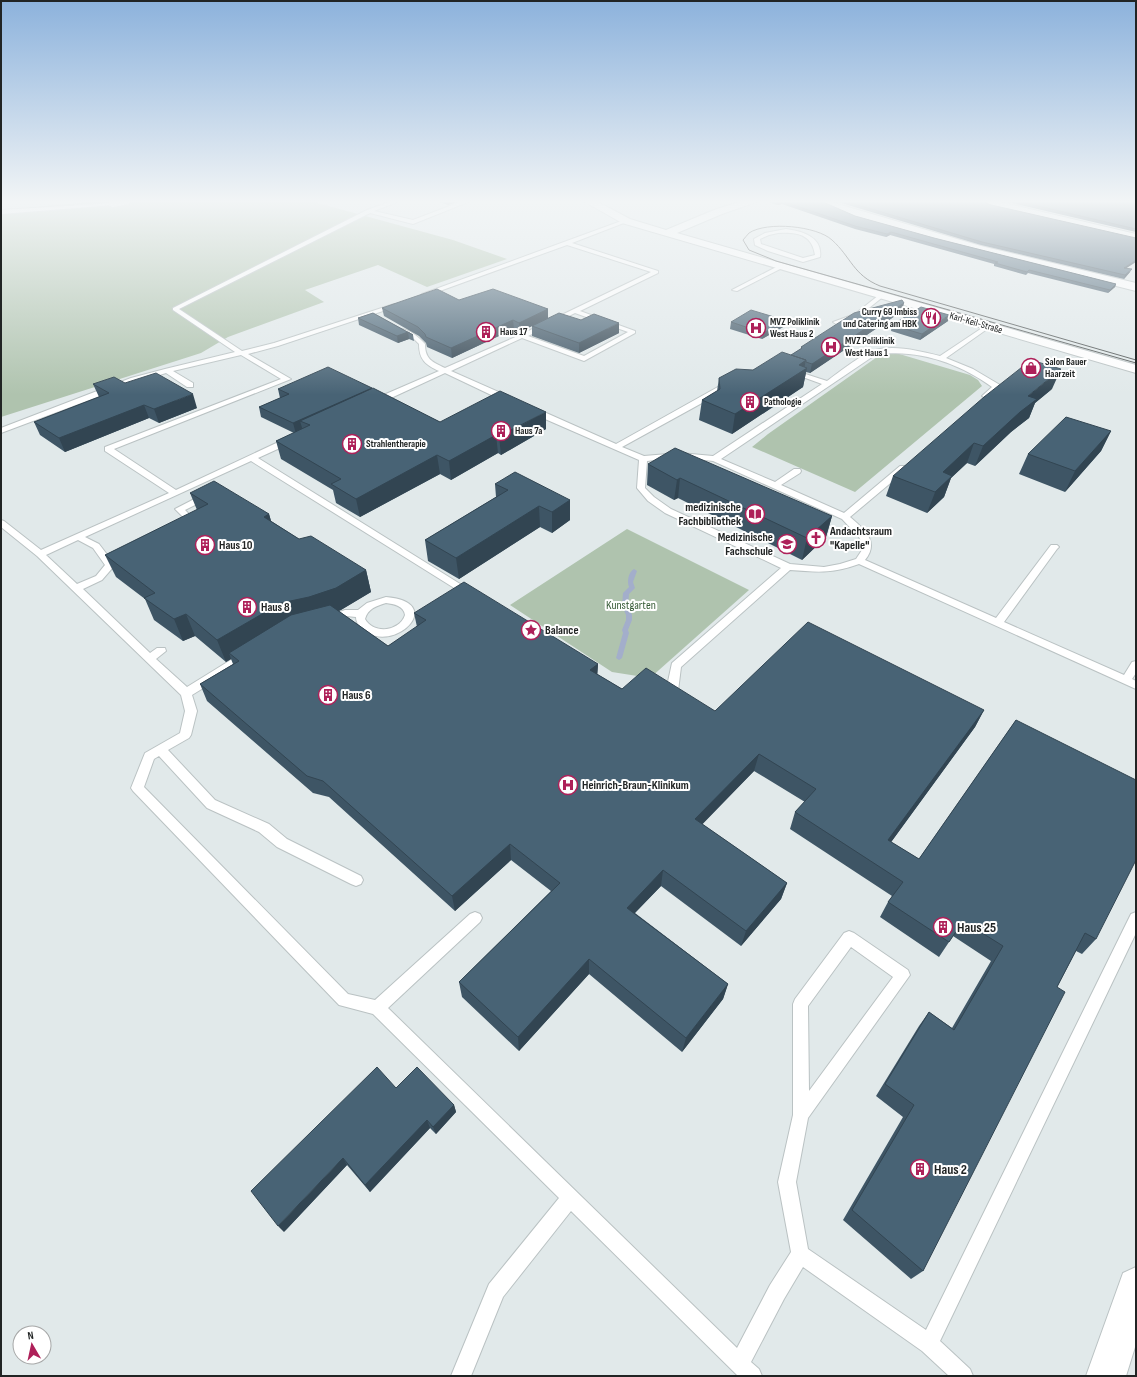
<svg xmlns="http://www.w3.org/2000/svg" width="1137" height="1377" font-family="'Sofia Sans Condensed',sans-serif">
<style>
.green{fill:#afc3ae}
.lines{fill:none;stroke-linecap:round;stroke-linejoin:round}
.stream{fill:#a3aecb;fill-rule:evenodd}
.service-casing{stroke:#bac2c3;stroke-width:2}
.minor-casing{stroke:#bac2c3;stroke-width:2}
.service{fill:#fff;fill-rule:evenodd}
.minor{fill:#fff;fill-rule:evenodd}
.tram{stroke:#515656;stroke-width:1}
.wall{fill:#3e5565}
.shaded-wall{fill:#324552}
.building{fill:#486375;stroke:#324552}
.labels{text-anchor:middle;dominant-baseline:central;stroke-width:4;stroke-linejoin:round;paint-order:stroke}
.far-poi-label{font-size:10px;font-weight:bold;fill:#212424;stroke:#fff;text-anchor:start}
.far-street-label{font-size:10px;fill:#212424;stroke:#fff}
.poi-label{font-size:12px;font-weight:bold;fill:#212424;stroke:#fff;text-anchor:start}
.park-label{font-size:12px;fill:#355a35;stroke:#fff}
.near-poi-label{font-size:14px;font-weight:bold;fill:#212424;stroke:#fff;text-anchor:start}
</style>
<rect width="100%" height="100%" fill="#e1e9ea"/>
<path class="green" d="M91,202H314L453,240L507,259L427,287L378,265L305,290L324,302L228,337L201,353L1,417V210Z
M896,353L970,375L978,380L982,386L855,492L752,447L768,434L877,357L884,354Z
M627,529L749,590L650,678L612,672L510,605Z"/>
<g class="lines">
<path class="stream" d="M634,569L637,571L633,582L635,588L629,594L628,606L632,615V620L628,630L629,633L622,658L619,660L616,658L623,633L622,630L626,620V615L622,606L623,593L629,587C627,582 628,572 634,569Z"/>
<g class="service-casing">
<path id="service" d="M389,202H397L374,211L413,220L460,202H468L413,224L370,213L179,309L242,351L274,343L394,304H398V306L278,346L248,354L291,379L114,449L176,490L287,438H293V442L258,458L473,592L475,594L473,596H467L251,461L85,537L99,544L115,565L102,580L83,589L150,653L157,648H165L166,651L156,659L187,687L242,653H250L251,656L250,659L192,695L197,711L191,735L189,738L168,750L215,800L269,824L287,839L361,876L363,880L361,884L356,886L351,884L277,847L259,832L207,808L159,756L154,759L144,787L348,994L375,1000L470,914L475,912L480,914L482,918L480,922L388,1008L737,1348L770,1285L791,1252L778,1182L793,1115V1004L795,999L844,933L849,931L854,933L908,970L910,975L808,1118L796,1182L808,1249L926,1330L1131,914L1136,912V933L940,1341L970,1369L973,1376H949L922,1351L803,1267L784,1299L751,1362L759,1369L762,1376H738L571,1211L503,1297L471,1376H451L489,1284L559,1198L373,1014L339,1005L133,791L131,788L145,753L180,733L185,711L181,695L37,556L1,527V520L4,521L41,550L169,493L105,451V447L281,379L241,355L173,371L193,383V387H187L166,373L137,382L1,433V428L131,378L165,369L235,352L173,310V308L367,210ZM78,540L93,548L105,565L96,576L77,584L46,555ZM851,947L893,977L809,1091L808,1006Z
M115,203L113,205L1,214V210Z
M624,220L629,221L572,243L658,271V273L580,311L635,331V333L584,361L522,338L451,371L512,398V402H506L445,373L378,404H372V400L439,371C426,365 419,360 419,344L414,339L399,331V329C408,328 419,337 425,344C425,359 432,362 445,368L520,335L651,272L567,245L426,296H422V294ZM575,313L628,332L584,356L528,336Z
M786,229C802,231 823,237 820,257L803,262L768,251L755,245L754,239L765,233ZM778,233C797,232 812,234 815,255L803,258L761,244L760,239L769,235Z
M782,264L785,266L784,267L737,291L732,290Z
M879,295L884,296L859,316L836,324L833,322L855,314Z
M985,326L990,327L946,358L973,369L1000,385V389L986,398L982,396L992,387C959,363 916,348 875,355L721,459L775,482L794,469H800L801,471L800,473L781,485L844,513L900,466H906L907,468L906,470L850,517C864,529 880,542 865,560L996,618L1051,545H1057L1059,547L1057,549L1004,622L1124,675L1132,662L1136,661V673L1132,679L1136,681V689L859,564C831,574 818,572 790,570L681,667L678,691L676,694H668L666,691L672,663L781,568L665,513L648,501L637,488L639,460L529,412V408H535L616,444L725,383H731V387L622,447L644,456L680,453L713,456L822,384L789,372V370H793L827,381C838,373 861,355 872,351C893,344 919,351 940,356ZM680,457L713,461L842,519L859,537L863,545L862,550L856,559L840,564L824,567L790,564L671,509L654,497L645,488L647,461Z
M206,493L209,494L210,496L209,498L185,510L199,524L195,527L192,526L175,509Z
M386,597C446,602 397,652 366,632C360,628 356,623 356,617L346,616L330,622L325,619L326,617L345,610H358L367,603ZM386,603C394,604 404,606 405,615C400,631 374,635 365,619C368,608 377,606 386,603Z"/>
</g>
<g class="minor-casing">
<path id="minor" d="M109,202H130L128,204L113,207L110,206L108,204Z
M585,202H598L630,219L666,230L714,210L739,202H756L722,214L677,233L1136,365V373L622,223Z
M815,202H831L981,246L1136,283V291L934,240L855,217Z
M981,202H1000L1136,234V240L986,205Z
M1136,1267V1344L1126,1376H1086L1123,1273Z"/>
</g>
<use href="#service" class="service"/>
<use href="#minor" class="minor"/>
<path class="tram" d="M1136,360L880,286C853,275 851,257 832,240C817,226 767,221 749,233C747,235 745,238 743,240L749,250L776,261L1136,363"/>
</g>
<path class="wall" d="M439,202H456L448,205Z
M769,202H823L855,216L934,238L1116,284L1115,287L1108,293L1028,273L1026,275L994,266V264L890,235L886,237L855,229L782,204L777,205Z
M838,202H985L1126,268L1130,272L1124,279L981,245Z
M1008,202H1136V232Z
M459,300L548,309V318L581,320L619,333L579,353L532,336V326L520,332L514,329L452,358L427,347L426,343L419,336L384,316L382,308Z
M904,303L901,312L810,373L806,372L803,387L732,434L699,420L702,400L717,391L719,378L753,370L791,355L801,349V347Z
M373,313L413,335L414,341L409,339L398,343L359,325L358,318Z
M948,321L920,340L891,331L892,325Z
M731,322L783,327L762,339L730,329Z
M125,383L197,408L159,423L149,418L65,452L40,435L34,422L99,397L93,384Z
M278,389H372L440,422L546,429L501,455L498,453L451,480L440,474L360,517L336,503L333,490L281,459L276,441L294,433L261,417L259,407L280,398Z
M1052,389L1035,403L1029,418L1011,432L975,466L967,463L951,478L944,497L927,513L886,496L893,476Z
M1111,431L1101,451L1065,492L1019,474L1028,454Z
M648,464L832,516L826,537L802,560L678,498L674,500L647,485Z
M495,484L570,500V520L552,533L540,527L459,579L428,561L425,540L496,497Z
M190,493L269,514L271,521L299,539L366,570L371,592L339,611L388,646L417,627L414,613L598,664L597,674L622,689L715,711L984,710L975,727L891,842L919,859L1016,720L1096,939L1082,954L1076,951L1057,987L923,1271L911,1279L843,1220L903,1117L876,1096L919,1026L929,1012L952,1028L991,961L953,936L939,957L880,917L888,902L892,896L790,829L795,812L805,802L754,771L702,824L787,883L781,899L741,946L661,886L635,913L728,984L723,999L682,1052L589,974L519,1051L462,997L459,982L551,891L511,860L455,911L329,797L313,793L207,701L200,684L233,664L231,659L226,662L195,636L183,641L154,620L145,599L116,577L105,555L197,510Z
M396,1088L454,1105L456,1112L436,1134L430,1128L370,1192L347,1165L284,1232Z"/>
<path class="shaded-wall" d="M447,202H456L448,205Z
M782,202V204L777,205L778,203Z
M891,232L890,235L886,237L887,234Z
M1136,260V262L1122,271L1124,268Z
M1132,269L1130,272L1124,279L1125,275Z
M1116,284L1115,287L1108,293L1110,290Z
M904,303L901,312L810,373L812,364Z
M548,309V318L520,332L519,323Z
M949,315L948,321L920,340L922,334Z
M513,320L514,329L452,358L451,348Z
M784,320L783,327L762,339L764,333Z
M619,323V333L579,353V343Z
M408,332L409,339L398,343L397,336Z
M806,360L804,369L807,368L803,387L732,434L735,414L799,365Z
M1061,369L1052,389L1035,403L1029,418L1011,432L975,466L983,446L1020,412L1028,396Z
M372,388L374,398L310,425L300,421L303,431L296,434L293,423Z
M193,394L197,408L159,423L154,409Z
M144,405L149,418L65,452L59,438Z
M546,412V429L501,455L499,436Z
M1111,431L1101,451L1065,492L1075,471Z
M496,435L498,453L451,480L449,461Z
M974,443L967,463L951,478L944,497L927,513L943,472Z
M437,455L440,474L360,517L356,499Z
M680,478L678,498L674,500L677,480Z
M570,500V520L552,533V512Z
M539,506L540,527L459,579L456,558Z
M269,514L275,535L264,517Z
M832,516L826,537L802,560L807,538Z
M366,570L371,592L341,610L316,619L229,653L231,659L226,662L217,640L281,603Z
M186,614L195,636L183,641L174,619Z
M598,664L597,681L590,670Z
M984,710L975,727L881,856L888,840Z
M759,754L754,771L692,835L695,819Z
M510,844L511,860L455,911L452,896Z
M663,870L661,886L625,923L627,908Z
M787,883L781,899L741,946L746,931Z
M589,959V974L519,1051L518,1037Z
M728,984L723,999L682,1052L686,1038Z
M454,1105L456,1112L436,1134L433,1127Z
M427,1120L430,1128L370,1192L365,1185Z
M343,1158L347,1165L284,1232L278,1226Z"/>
<path class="building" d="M785,202H823L855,216L934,238L1116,284L1110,290L1029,270L1027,272L995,263L998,262L891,232L887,234L855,226Z
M848,202H985L987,204L1136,238V260L1124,268L1132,269L1125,275L982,242Z
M1021,202H1136V229Z
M437,289L459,300L493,289L548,309L519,323L513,320L451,348L426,337L425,334L418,327L382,308Z
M902,300L904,303L812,364L806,362V360L791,355L802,348L801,347L854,313Z
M921,307L949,315L922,334L892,325Z
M751,310L784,320L764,333L731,322Z
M373,313L413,335L408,332L397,336L358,318Z
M559,313L581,320L594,314L619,323L579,343L532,326Z
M782,352L806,360L799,365L807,368L735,414L702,400L720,389L719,378L736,369L753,370Z
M1031,360L1061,369L1028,396L1037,399L1020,412L983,446L974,443L943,472L952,476L935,492L893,476L984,397Z
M328,367L372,388L293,423L259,407L289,394L278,389Z
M156,373L193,394L154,409L144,405L59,438L34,422L109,393L93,384L114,377L125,383Z
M373,388L440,422L500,391L546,412L499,436L496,435L449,461L437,455L356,499L331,484L341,479L276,441L310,425L300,421Z
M1066,417L1111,431L1075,471L1028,454Z
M675,448L832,516L807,538L680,478L677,480L648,464Z
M515,472L570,500L552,512L539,506L456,558L425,540L508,490L495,484Z
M214,481L269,514L264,517L299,539L311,536L366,570L336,588L309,597L281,603L217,640L186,614L174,619L144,598L155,593L105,555L208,504L190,493Z
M464,582L598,664L590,670L622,689L646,668L715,711L808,622L984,710L888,840L919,859L1016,720L1136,780V860L1096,939L1085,933L1057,987L1065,992L923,1271L852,1210L914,1105L885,1084L929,1012L954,1030L1003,946L963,921L949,942L888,902L903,882L795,812L816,789L759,754L695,819L787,883L746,931L663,870L627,908L728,984L686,1038L589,959L518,1037L459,982L560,883L510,844L452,896L323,781L307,776L200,684L239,661L229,653L291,615L330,605L388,646L426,620L414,613Z
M377,1067L396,1088L417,1067L454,1105L433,1127L427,1120L365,1185L343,1158L278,1226L251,1191Z"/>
<linearGradient id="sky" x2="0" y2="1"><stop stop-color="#8cb2dc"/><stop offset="0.51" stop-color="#f2f5f6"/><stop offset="1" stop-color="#f2f5f6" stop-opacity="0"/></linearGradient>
<rect width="1137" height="395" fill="url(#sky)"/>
<defs>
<g id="restaurant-ring" transform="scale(1)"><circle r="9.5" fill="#fff" stroke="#ae2059" stroke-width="1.5"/><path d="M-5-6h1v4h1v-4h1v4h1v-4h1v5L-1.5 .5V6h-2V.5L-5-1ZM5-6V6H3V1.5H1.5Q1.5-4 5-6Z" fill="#ae2059"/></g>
<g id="hospital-ring" transform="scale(1)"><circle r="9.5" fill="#fff" stroke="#ae2059" stroke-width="1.5"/><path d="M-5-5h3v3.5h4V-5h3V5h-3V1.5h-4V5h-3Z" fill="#ae2059"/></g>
<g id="building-ring" transform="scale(1)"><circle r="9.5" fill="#fff" stroke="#ae2059" stroke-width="1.5"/><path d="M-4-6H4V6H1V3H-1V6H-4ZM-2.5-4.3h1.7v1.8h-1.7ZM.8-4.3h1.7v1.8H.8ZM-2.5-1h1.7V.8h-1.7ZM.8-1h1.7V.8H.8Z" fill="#ae2059"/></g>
<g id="shop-ring" transform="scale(1)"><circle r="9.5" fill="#fff" stroke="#ae2059" stroke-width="1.5"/><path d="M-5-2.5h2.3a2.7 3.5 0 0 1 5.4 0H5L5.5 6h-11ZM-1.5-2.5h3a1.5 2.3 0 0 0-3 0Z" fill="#ae2059"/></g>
<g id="library-ring" transform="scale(1)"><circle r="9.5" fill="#fff" stroke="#ae2059" stroke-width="1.5"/><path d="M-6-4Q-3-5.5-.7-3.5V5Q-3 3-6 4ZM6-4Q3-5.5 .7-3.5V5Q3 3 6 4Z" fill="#ae2059"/></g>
<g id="church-ring" transform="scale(1)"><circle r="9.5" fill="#fff" stroke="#ae2059" stroke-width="1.5"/><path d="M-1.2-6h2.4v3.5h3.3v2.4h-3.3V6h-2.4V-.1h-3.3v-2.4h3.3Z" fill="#ae2059"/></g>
<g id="school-ring" transform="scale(1)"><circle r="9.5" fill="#fff" stroke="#ae2059" stroke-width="1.5"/><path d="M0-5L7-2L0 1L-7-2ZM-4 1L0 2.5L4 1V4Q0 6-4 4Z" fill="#ae2059"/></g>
<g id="sight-ring" transform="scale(1)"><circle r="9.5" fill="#fff" stroke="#ae2059" stroke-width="1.5"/><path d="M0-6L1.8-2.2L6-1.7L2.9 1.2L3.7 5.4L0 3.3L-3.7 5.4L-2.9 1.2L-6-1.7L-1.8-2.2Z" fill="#ae2059"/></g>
</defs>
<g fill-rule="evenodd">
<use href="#restaurant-ring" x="931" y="318"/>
<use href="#hospital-ring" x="756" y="328"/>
<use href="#building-ring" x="486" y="332"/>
<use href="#hospital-ring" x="831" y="347"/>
<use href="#shop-ring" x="1031" y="368"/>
<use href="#building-ring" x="750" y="402"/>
<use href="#building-ring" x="501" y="431"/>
<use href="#building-ring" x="352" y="444"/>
<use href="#library-ring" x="755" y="514"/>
<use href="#church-ring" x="816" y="538"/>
<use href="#school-ring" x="787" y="544"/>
<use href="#building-ring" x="205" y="545"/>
<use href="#building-ring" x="247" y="607"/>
<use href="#sight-ring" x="531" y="630"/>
<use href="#building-ring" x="328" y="695"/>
<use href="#hospital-ring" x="568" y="785"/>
<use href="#building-ring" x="943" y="927"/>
<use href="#building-ring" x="920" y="1169"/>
</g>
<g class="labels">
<g class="far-poi-label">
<text x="917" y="312" text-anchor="end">Curry 69 Imbiss<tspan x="917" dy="12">und Catering am HBK</tspan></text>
<text x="770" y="322">MVZ Poliklinik<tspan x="770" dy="12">West Haus 2</tspan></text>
<text x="500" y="332">Haus 17</text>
<text x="845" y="341">MVZ Poliklinik<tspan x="845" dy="12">West Haus 1</tspan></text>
<text x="1045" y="362">Salon Bauer<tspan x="1045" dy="12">Haarzeit</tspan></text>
<text x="764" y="402">Pathologie</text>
<text x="515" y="431">Haus 7a</text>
<text x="366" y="444">Strahlentherapie</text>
</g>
<g class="far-street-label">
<text transform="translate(976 323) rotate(16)">Karl-Keil-Straße</text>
</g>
<g class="poi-label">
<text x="741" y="507" text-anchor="end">medizinische<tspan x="741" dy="14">Fachbibliothek</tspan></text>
<text x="830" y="531">Andachtsraum<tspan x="830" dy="14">"Kapelle"</tspan></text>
<text x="773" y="537" text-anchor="end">Medizinische<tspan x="773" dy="14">Fachschule</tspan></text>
<text x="219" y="545">Haus 10</text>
<text x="261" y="607">Haus 8</text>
<text x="545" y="630">Balance</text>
<text x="342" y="695">Haus 6</text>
<text x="582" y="785">Heinrich-Braun-Klinikum</text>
</g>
<g class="park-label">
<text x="631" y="605">Kunstgarten</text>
</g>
<g class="near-poi-label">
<text x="957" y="927">Haus 25</text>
<text x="934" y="1169">Haus 2</text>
</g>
</g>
<rect width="1137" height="1377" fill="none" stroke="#212424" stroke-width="4"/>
<g transform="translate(32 1345) rotate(351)"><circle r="19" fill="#ffffff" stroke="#a6a7a7"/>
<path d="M0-3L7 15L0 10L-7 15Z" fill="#ae2059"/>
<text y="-6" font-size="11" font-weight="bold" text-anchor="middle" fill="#212424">N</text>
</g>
</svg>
